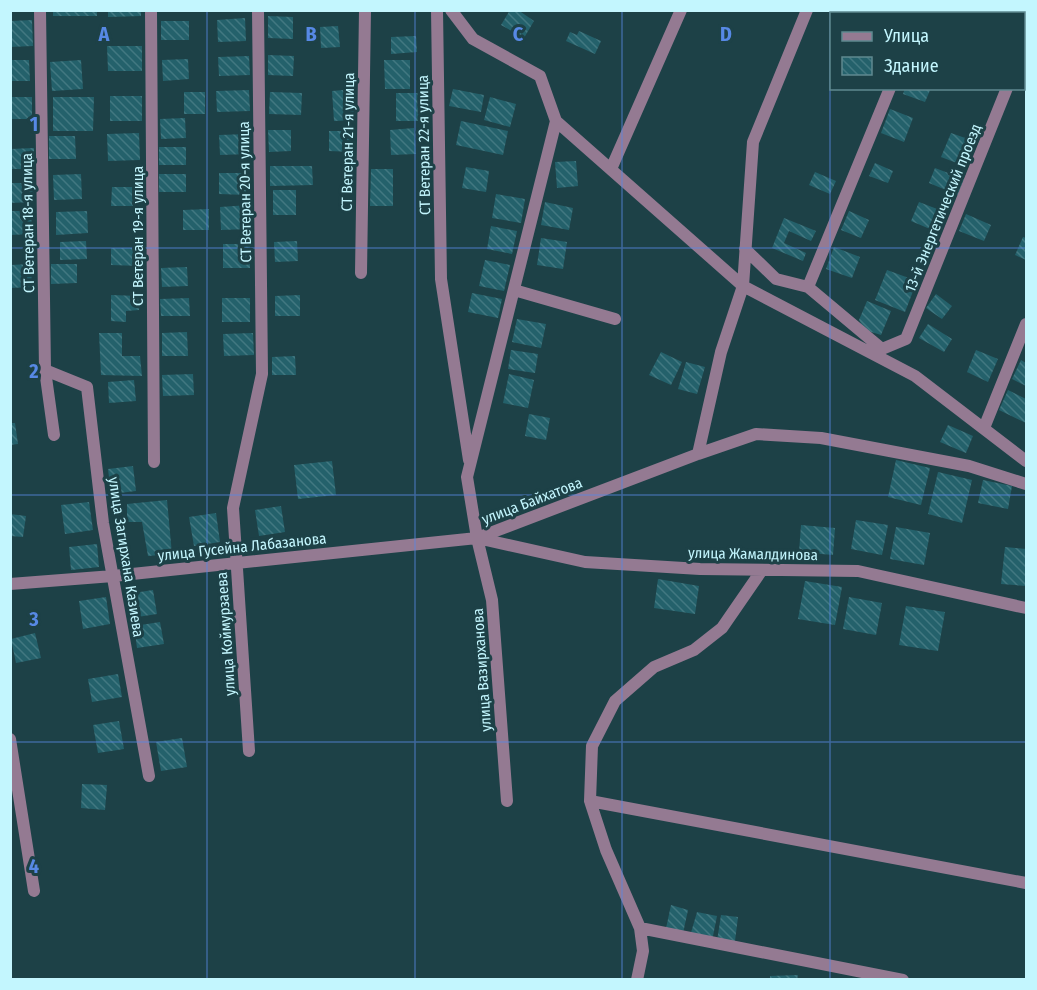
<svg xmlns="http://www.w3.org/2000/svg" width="1037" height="990" font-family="'Fira Sans Condensed',sans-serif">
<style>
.building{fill:url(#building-back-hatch)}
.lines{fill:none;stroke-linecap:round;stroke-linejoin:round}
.street{stroke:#947a92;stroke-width:12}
.grid{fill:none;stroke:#5789e5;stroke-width:1.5;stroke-opacity:0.55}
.labels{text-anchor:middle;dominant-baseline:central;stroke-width:6;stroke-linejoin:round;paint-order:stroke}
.street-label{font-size:15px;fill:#c3f6fe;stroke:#1d4147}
.grid-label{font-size:20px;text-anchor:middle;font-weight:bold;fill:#5789e5;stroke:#1d4147;stroke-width:6;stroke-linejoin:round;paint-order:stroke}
</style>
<defs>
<pattern id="building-back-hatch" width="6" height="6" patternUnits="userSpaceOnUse" patternTransform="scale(1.5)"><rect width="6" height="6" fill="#24616b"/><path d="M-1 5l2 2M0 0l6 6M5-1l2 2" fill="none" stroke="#427881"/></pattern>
</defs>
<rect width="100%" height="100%" fill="#1d4147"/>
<path class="building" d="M53,10H97V16H53Z
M108,10H141V16L108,17Z
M510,10H518L534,21L524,38L501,25Z
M268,16L293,17V39L268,38Z
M245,18L246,41L218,42L217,20Z
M32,20L33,46L10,47V21Z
M161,21H189V40H161Z
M338,26L340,47L321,48L320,27Z
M579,31L601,41L595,54L566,41L570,32L577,35Z
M416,36L417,52L391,54V37Z
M107,46H142V71H108Z
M268,55L294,56L293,76L268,75Z
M249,56L250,75L219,76L218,57Z
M188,59L189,79L163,81L162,60Z
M10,60H29L30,81H10Z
M81,60L83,89L52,91L50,62Z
M384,60H410V89H385Z
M905,88H931L925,102L903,94Z
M354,89L356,120L334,121L332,91Z
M453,89L484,95L481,112L449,106Z
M249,90L250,111L217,112L216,91Z
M184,92H205V114H184Z
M270,92L302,93L301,115L269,114Z
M396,93H420L419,121H396Z
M110,96H142V121H110Z
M10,97H32V119H10Z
M53,97H94L93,131H53Z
M490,97L516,104L510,127L484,120Z
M890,109L913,118L904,142L881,133Z
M185,118L186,138L161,139L160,119Z
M461,121L508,131L503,155L456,145Z
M414,128L416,154L391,155L390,130Z
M268,130H291V151L269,152Z
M329,131H353V152L329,151Z
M139,133L140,160L108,161L107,134Z
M951,133L971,140L962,165L941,157Z
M248,134L249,154L220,155L219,135Z
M49,136H75L76,159H49Z
M159,147H186V165H159Z
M34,148V169H10V149Z
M576,161L578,186L557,188L555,162Z
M875,163L893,171L888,183L869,176Z
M270,166H312L313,185L270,186Z
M466,167L489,171L486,192L462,188Z
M935,168L964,179L958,195L929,183Z
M371,169H393V206H370Z
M815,172L836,181L830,194L809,185Z
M219,173H247L246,195L219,194Z
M81,174L82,199L54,200L53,175Z
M159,174H186V192H159Z
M10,183H34V202L10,203Z
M112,187H140V206H111Z
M273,190H296V215H273Z
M496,194L525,199L521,223L492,218Z
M545,202L573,208L569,230L541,225Z
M919,202L945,212L937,232L911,221Z
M249,205L250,229L221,230L220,207Z
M209,209V230H183V210Z
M10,211H31L32,234L10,235Z
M87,211L88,233L56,235V212Z
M849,211L869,220L861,238L841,230Z
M966,214L991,225L984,241L959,231Z
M784,218L816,231L811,241L789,231L784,243L806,253L803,261L772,248Z
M491,226L517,231L512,254L487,249Z
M1023,237L1026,238V260L1015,255Z
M541,238L567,242L563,269L537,265Z
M86,241L87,259L60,260V242Z
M297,241L298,261L275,262L274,242Z
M223,244H250V268H223Z
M834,247L860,257L852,278L826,269Z
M111,248H140V266L111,265Z
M485,260L510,265L504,291L479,286Z
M31,264L32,287L10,288V265Z
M51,264H77V283L51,284Z
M187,267L188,286L162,287L161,268Z
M887,270L917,281L905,312L875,300Z
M472,293L502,299L498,318L468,312Z
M936,294L952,306L942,319L926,308Z
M111,295L140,296L139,310L126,311V322L111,321Z
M300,295V316H275V296Z
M189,298L190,316H161L160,299Z
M222,298H250V322H222Z
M867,301L891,311L881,335L865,330L859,320Z
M517,319L546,324L541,348L512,342Z
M928,324L952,339L944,352L919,338Z
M187,332L188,356H162V333Z
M99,333H122V356H140L142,376L101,375Z
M253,333L254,355L224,356L223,334Z
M511,350L538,354L535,373L508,369Z
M976,350L998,359L988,382L967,372Z
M661,352L682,362L671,385L649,375Z
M295,356L296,375H272V357Z
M1021,360L1026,363V386L1012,379Z
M686,362L705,367L697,394L678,389Z
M193,374L194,395L163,396L162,375Z
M509,374L534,380L528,408L503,403Z
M134,380L136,401L109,403L108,382Z
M1008,390L1026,399V423L999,410Z
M529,414L550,418L546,440L525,436Z
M10,423H15L18,444L10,445Z
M948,425L973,436L966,453L940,442Z
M896,460L930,468L921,505L888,497Z
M332,461L336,495L298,499L294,465Z
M133,466L136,491L111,494L108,469Z
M938,472L972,480L962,523L928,514Z
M983,480L1012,486L1008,509L978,503Z
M167,500L172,554L148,556L142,522H127V504Z
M89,502L93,530L65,534L61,505Z
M281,506L285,532L259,536L255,510Z
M216,513L220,542L194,546L189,517Z
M10,514L26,516L23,537L10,536Z
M856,520L888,525L882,555L851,549Z
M801,525L835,528L833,555L799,552Z
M896,527L930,533L924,565L890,559Z
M97,544L99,567L71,570L69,547Z
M1005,547L1026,549V586L1001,584Z
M658,579L699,586L695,614L654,608Z
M805,581L842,587L835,625L798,619Z
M153,590L157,614L131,618L127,594Z
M106,597L110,624L83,629L79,601Z
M849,597L882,603L876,635L843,629Z
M906,606L945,612L938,651L899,645Z
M160,622L164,644L137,648L134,626Z
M35,633L41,658L16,663L11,639Z
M118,674L122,697L92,702L88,679Z
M119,721L124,749L98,753L93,725Z
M182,738L187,767L161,771L156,742Z
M82,784L107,785L105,810L81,808Z
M671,905L688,910L682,938L665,933Z
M697,912L717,916L712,941L690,936Z
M721,915L738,917L735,941H717Z
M798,975L797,980H770V976Z"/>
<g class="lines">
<path class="street" d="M40,10L45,370L54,435
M151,10L154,462
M437,10L441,279L469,460
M451,10L473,39L540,76L556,121L467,477L477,538L698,454L756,434L821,438L969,466L1026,484
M921,14L922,10
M1024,49L1026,41
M556,121L743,286L915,376L1026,461
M611,169L681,10
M745,249L776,279L808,287L882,349L906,339L1007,88
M361,273L365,10
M808,287L890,88
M514,290L615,319
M45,370L87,387L103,523L149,776
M984,428L1026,324
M698,454L721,352L743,286L753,142L807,10
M477,538L492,600L507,801
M10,584L113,576L477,538L585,562L700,569L858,571L1026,608
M10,739L34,891
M249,751L233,508L262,374L258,10
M590,801L1026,883
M640,928L903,980
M637,980L643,951L640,928L606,850L590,801L592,746L615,701L654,667L694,650L722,628L762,570"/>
</g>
<path class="grid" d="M207,10V980M415,10V980M622,10V980M830,10V980M10,248H1026M10,495H1026M10,742H1026"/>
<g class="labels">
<g class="street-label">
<text transform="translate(348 142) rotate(-89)">СТ Ветеран 21-я улица</text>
<text transform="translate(424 145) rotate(-91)">СТ Ветеран 22-я улица</text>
<text transform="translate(245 192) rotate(-91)">СТ Ветеран 20-я улица</text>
<text transform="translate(943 208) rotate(-68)">13-й Энергетический проезд</text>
<text transform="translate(28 223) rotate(-91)">СТ Ветеран 18-я улица</text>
<text transform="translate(138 236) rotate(-90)">СТ Ветеран 19-я улица</text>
<text transform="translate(532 501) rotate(-21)">улица Байхатова</text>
<text transform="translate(242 547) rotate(-6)">улица Гусейна Лабазанова</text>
<text transform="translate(753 554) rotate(1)">улица Жамалдинова</text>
<text transform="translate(126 557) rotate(81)">улица Загирхана Казиева</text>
<text transform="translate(226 634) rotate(-94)">улица Коймурзаева</text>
<text transform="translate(482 670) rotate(-94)">улица Вазирханова</text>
</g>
</g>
<g class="grid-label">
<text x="104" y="41">A</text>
<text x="311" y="41">B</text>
<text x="518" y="41">C</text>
<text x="726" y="41">D</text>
<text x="34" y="131">1</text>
<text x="34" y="378">2</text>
<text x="34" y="626">3</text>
<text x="34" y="873">4</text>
</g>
<rect width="1037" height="990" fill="none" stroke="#c3f6fe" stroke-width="24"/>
<rect x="830" y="12" width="195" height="78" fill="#1d4147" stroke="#5f8990" stroke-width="1.5"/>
<rect x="842" y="32" width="30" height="9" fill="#947a92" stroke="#5f8990" stroke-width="1.5"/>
<text x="884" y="42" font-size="18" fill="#c3f6fe">Улица</text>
<rect x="842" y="57" width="30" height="18" fill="url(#building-back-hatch)" stroke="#5f8990" stroke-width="1.5"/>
<text x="884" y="72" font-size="18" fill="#c3f6fe">Здание</text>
</svg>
